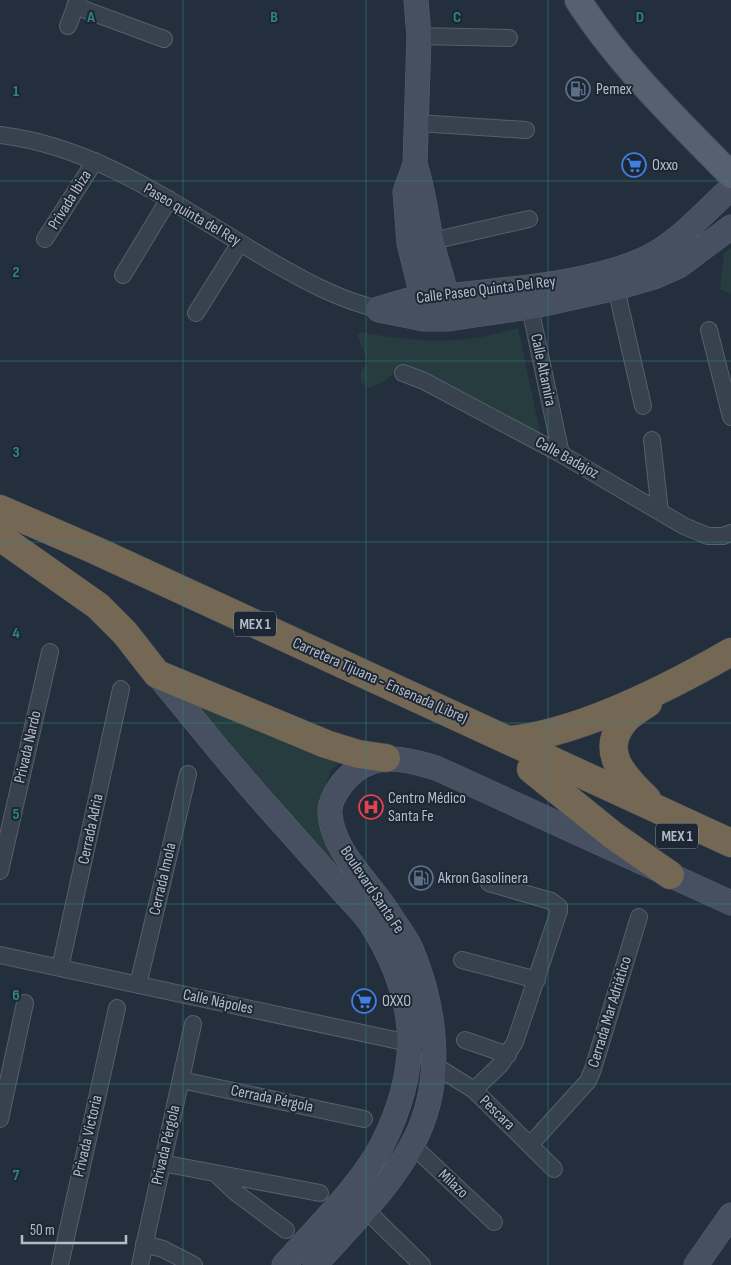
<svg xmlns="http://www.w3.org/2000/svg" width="731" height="1265" font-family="'Sofia Sans Condensed',sans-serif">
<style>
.green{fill:#263c3f}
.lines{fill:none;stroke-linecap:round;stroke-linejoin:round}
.street-casing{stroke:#565f6c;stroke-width:18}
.secondary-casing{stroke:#565f6c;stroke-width:25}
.primary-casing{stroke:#414a57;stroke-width:28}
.highway-casing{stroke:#434c59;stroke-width:29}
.street{stroke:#38414e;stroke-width:16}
.secondary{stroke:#465061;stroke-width:24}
.primary{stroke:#56606e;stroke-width:26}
.highway{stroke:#746855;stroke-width:28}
.grid{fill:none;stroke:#308480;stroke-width:1;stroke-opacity:0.55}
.labels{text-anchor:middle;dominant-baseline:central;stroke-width:4;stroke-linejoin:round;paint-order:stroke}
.shield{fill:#1d2633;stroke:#878f9c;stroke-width:1}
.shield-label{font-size:15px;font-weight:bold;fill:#b4bcc9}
.poi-label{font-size:16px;fill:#b4bcc9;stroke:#1d2633;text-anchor:start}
.street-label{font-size:16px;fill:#b4bcc9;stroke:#1d2633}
.grid-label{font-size:16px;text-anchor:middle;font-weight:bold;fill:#308480;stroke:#1d2633;stroke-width:4;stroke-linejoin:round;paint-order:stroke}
</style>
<rect width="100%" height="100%" fill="#242f3e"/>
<path class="green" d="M731,248V294L720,289L724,253Z
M518,328L542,441L397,370L384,382L369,388L361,382V371L368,362L357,335L361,332C397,339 433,343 469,339C486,337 502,332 518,328Z
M182,691L346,758L331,770L317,814L357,893Z"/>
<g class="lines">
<g class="street-casing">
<path id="street" d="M75,6L164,39
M68,26L78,0
M419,36L509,38
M417,123L526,130
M0,135C100,147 183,210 267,259C303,280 337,299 378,309
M45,239L95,161
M432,241L529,219
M123,275L169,199
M616,288L643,406
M528,298L561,454
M196,313L240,243
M709,330L731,417
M403,373L424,381L561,454L684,526L708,536H723L731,533
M652,440L660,512
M0,871L50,652
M0,955L418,1045
M462,960L537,980
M60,968L121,689
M138,985L188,774
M465,1040L508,1055
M434,1065L474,1090L554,1169
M181,1080L364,1119
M474,1090L501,1064L515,1042L559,911V907L551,901L489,883
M0,1119L25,1003
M412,1145L494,1222
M530,1145L588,1081L593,1069L639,917
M162,1163L320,1193
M216,1174L235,1192L286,1230
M366,1210L422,1265
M144,1244L163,1249L194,1265
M60,1265L117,1008
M140,1265L193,1024"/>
</g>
<g class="secondary-casing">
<path id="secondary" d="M416,0L419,36L415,164L405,192L409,243L422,296L423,310
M415,164C424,191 426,216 432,243C437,265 447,287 448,310
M378,309L422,296H447C507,289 588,284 642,260C676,246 704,212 731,188
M379,310L424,319H448L530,307L616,288L654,277L679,266L731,227
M157,674C196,722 234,770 276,816C297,840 318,863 339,887C350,900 364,912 373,927C419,1001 421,1068 382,1145C359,1188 316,1228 284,1265
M315,1265C349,1227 388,1190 412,1145C445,1085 437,1012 412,951C407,938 396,925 388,912C369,882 332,851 330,813C329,804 336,792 341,785C368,750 399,757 436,768L731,903
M696,1265L731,1215"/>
</g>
<g class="primary-casing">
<path id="primary" d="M578,0C618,63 679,122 731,175"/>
</g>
<g class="highway-casing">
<path id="highway" d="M0,509L97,551L731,843
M0,537L98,606L125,633L157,674L326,744L358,754L386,758
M510,740C580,733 670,687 731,652
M531,769L614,836L670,875
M647,799C623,776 598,751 626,719C632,713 641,708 648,703"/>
</g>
<use href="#street" class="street"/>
<use href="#secondary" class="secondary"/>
<use href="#primary" class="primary"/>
<use href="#highway" class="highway"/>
</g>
<path class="grid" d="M183,0V1265M366,0V1265M548,0V1265M0,181H731M0,361H731M0,542H731M0,723H731M0,904H731M0,1084H731"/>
<defs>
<g id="fuel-ring" transform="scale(1.25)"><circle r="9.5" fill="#1d2633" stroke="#5c6f8a" stroke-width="1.5"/><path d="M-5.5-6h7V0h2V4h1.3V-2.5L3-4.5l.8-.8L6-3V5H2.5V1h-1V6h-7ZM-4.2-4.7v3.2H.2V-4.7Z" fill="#5c6f8a"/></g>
<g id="supermarket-ring" transform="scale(1.25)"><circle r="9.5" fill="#1d2633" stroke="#3f7fe0" stroke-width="1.5"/><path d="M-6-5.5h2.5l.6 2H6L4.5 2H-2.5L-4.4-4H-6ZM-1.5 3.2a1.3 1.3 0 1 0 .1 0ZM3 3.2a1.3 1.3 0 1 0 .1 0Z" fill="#3f7fe0"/></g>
<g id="hospital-ring" transform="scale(1.25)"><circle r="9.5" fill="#1d2633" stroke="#e0444e" stroke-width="1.5"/><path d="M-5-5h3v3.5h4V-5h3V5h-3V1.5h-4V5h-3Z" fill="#e0444e"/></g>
</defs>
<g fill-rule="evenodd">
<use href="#fuel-ring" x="578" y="89"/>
<use href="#supermarket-ring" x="634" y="165"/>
<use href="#hospital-ring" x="371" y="807"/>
<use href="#fuel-ring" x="421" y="878"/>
<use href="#supermarket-ring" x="364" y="1001"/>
</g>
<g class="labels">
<g class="shield">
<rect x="234" y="611.5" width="42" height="25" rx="4"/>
<rect x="656" y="823.5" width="42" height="25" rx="4"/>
</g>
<g class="shield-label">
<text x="255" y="624">MEX 1</text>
<text x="677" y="836">MEX 1</text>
</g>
<g class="poi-label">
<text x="596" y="89">Pemex</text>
<text x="652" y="165">Oxxo</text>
<text x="388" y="798">Centro Médico<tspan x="388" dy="18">Santa Fe</tspan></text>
<text x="438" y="878">Akron Gasolinera</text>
<text x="382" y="1001">OXXO</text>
</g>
<g class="street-label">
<text transform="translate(70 200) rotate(-58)">Privada Ibiza</text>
<text transform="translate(192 215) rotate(30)">Paseo quinta del Rey</text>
<text transform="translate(486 290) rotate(-7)">Calle Paseo Quinta Del Rey</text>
<text transform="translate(543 370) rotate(78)">Calle Altamira</text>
<text transform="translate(567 458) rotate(29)">Calle Badajoz</text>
<text transform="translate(380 681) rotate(24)">Carretera Tijuana - Ensenada (Libre)</text>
<text transform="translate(28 747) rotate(-77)">Privada Nardo</text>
<text transform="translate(91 829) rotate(-78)">Cerrada Adria</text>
<text transform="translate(163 879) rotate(-77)">Cerrada Imola</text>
<text transform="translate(372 890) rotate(56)">Boulevard Santa Fe</text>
<text transform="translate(218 1002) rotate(12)">Calle Nápoles</text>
<text transform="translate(610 1012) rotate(-73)">Cerrada Mar Adriático</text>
<text transform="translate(272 1099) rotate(12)">Cerrada Pérgola</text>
<text transform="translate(497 1113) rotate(44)">Pescara</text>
<text transform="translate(88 1136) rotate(-77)">Privada Victoria</text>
<text transform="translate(166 1145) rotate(-77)">Privada Pérgola</text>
<text transform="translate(453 1184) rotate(43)">Milazo</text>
</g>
</g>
<g class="grid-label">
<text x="91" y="22">A</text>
<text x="274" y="22">B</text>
<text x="457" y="22">C</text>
<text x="640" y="22">D</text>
<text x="16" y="96">1</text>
<text x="16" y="277">2</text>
<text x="16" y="457">3</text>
<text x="16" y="638">4</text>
<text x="16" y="819">5</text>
<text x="16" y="1000">6</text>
<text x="16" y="1180">7</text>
</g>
<path d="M22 1235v8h104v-8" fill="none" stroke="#b4bcc9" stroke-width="2.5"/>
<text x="30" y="1235" font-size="15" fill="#b4bcc9" stroke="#1d2633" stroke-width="4" paint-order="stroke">50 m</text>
</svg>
